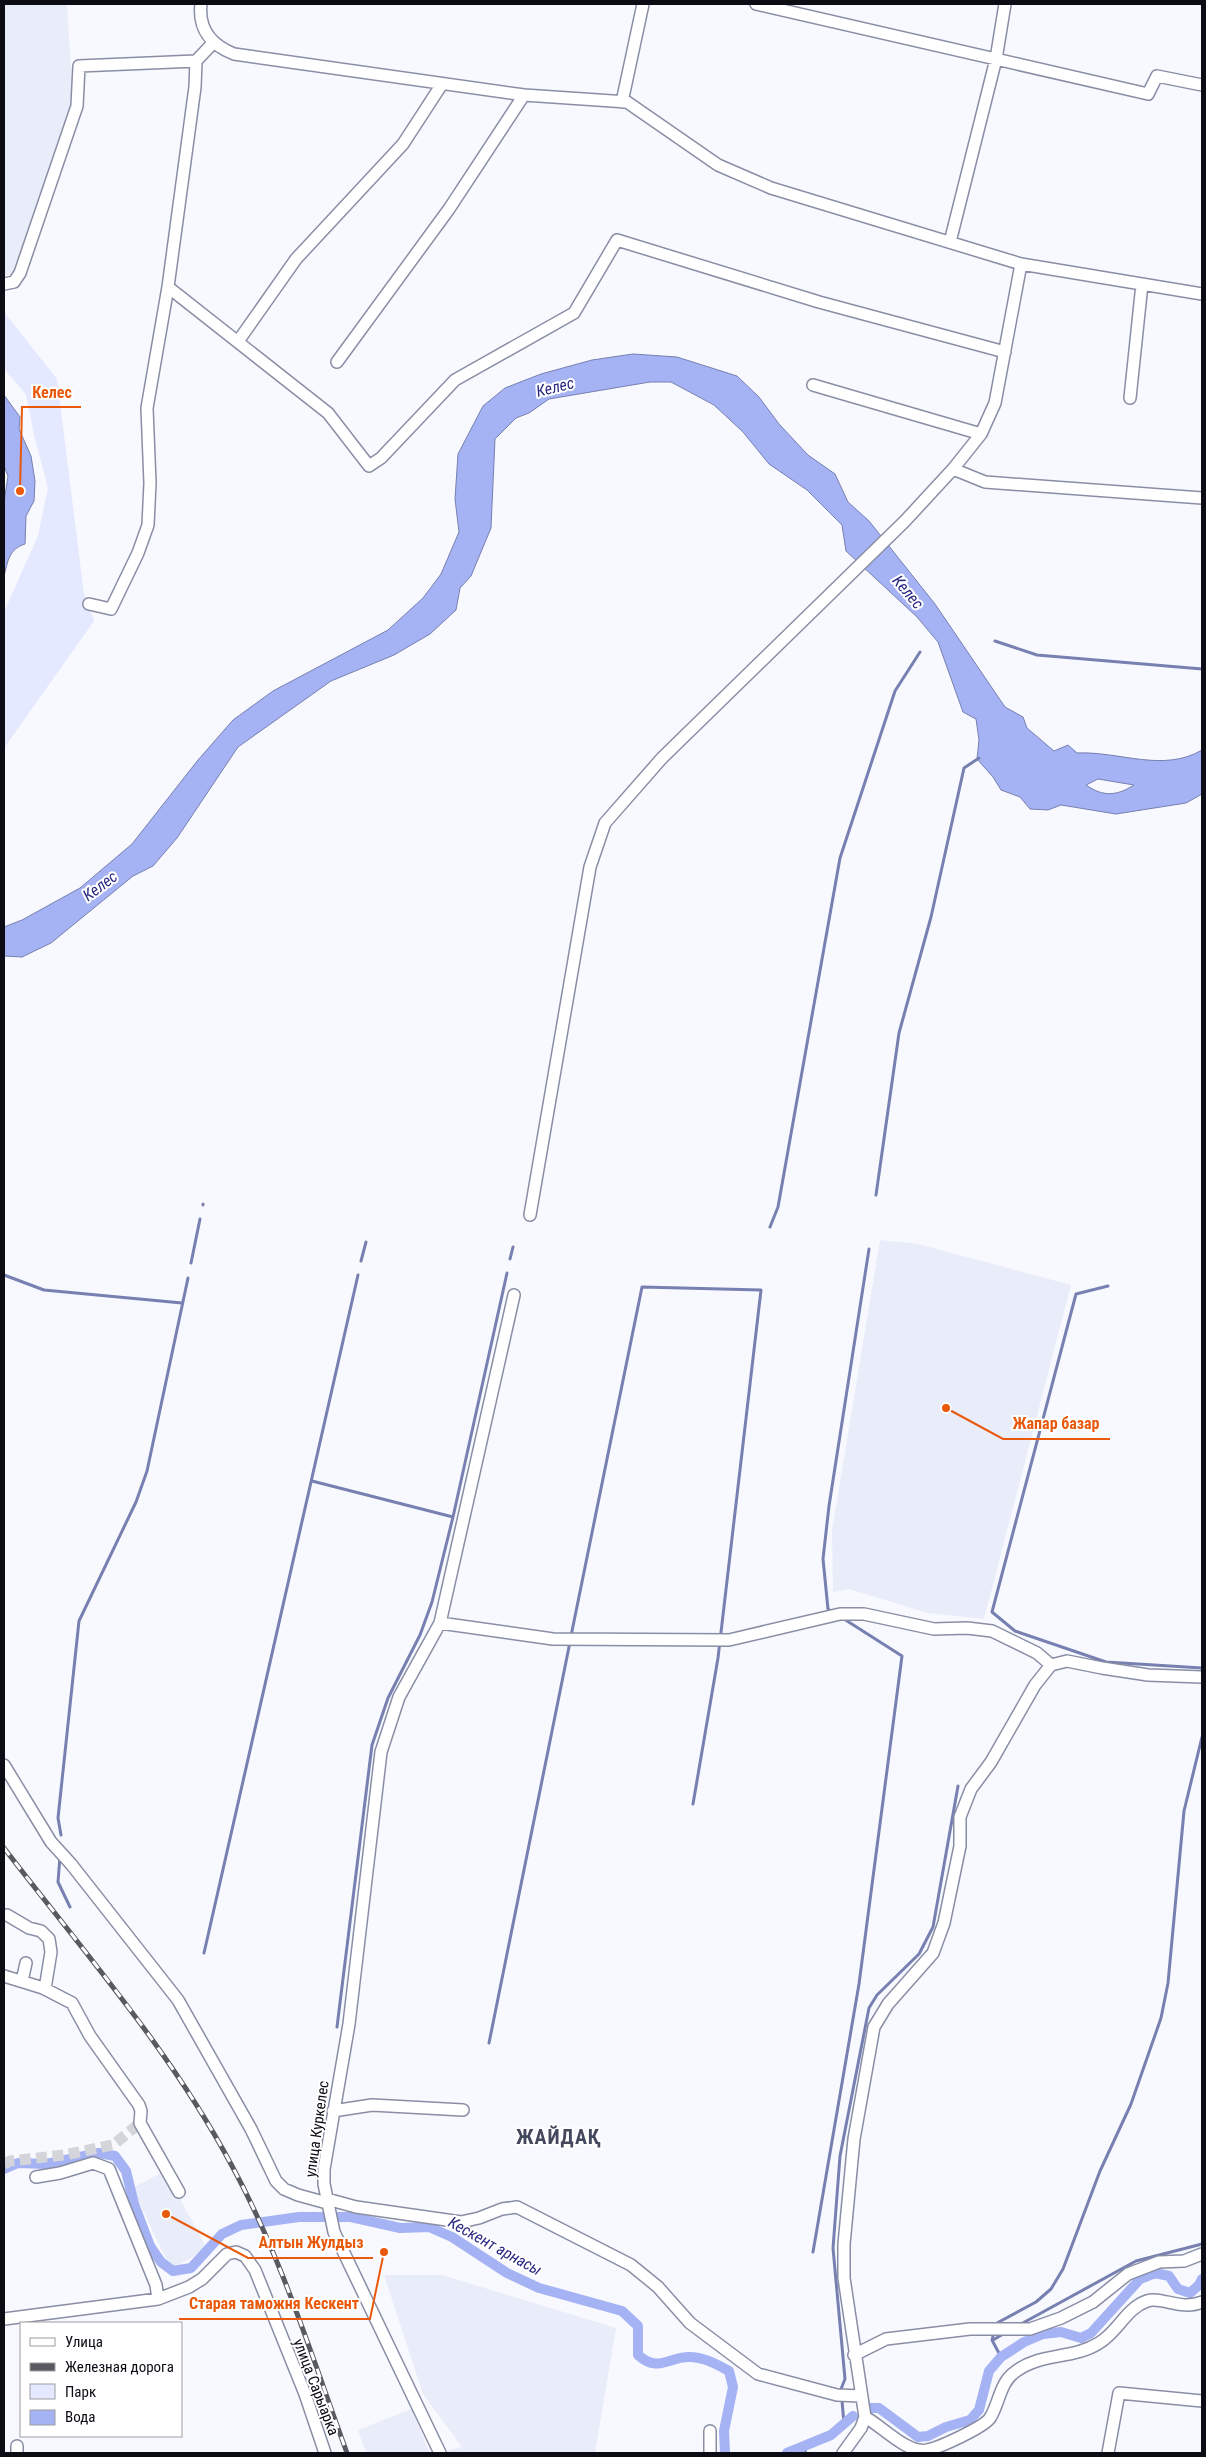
<svg xmlns="http://www.w3.org/2000/svg" width="1206" height="2457" font-family="'Roboto Condensed',sans-serif">
<style>
.built{fill:#e9ecf9}
.green{fill:#e4e9ff}
.water{fill:#a5b2f3;stroke:#7780b0;fill-rule:evenodd}
.lines{fill:none;stroke-linecap:round;stroke-linejoin:round}
.stream{stroke:#7780b0;stroke-width:3}
.canal{stroke:#a5b2f3;stroke-width:10}
.minor-tunnel{stroke:#d4d5db;stroke-width:11;stroke-dasharray:11 5.5;stroke-linecap:butt}
.minor-casing{stroke:#898ea5;stroke-width:14}
.minor{stroke:#fff;stroke-width:11}
.rail-casing{stroke:#595a61;stroke-width:5}
.rail{stroke:#fff;stroke-width:3;stroke-dasharray:9;stroke-linecap:butt}
.labels{text-anchor:middle;dominant-baseline:central;stroke-width:4;stroke-linejoin:round;paint-order:stroke}
.street-label{font-size:15px;fill:#0b0c14;stroke:#fff}
.water-label{font-size:16px;font-style:italic;fill:#282781;stroke:#fff}
.district-label{font-size:20px;font-weight:bold;letter-spacing:1px;fill:#44485c;stroke:#fff}
.leader{fill:none;stroke:#e8590c;stroke-width:2}
.callout-dot{fill:#e8590c;stroke:#fff;stroke-width:2}
.callout-label{font-size:16px;text-anchor:middle;font-weight:bold;fill:#e8590c;stroke:#fff;stroke-width:4;stroke-linejoin:round;paint-order:stroke}
</style>
<rect width="100%" height="100%" fill="#f7f9fe"/>
<path class="built" d="M4,4H67L73,104L14,271L4,277Z
M880,1240L918,1244L1071,1285L984,1619L928,1613L849,1589L833,1592L832,1531Z
M165,2171L207,2249L171,2269L132,2188Z
M384,2275H442L616,2328L595,2453H447L446,2451L462,2447L423,2394Z
M411,2409L430,2453H366L358,2430Z"/>
<path class="green" d="M4,312L57,379L84,594L94,621L4,748V612L38,536L48,488L34,435L26,394L4,369Z"/>
<path class="water" d="M633,354L677,357L737,376L759,397L779,424L808,455L835,474L848,502L869,521L935,604L1005,707L1023,717L1027,728L1054,751L1068,745L1077,753C1119,751 1163,773 1202,750V794L1186,803L1116,814L1061,805L1048,810L1030,809L1020,797L1001,790L993,777L977,759L979,740L976,719L963,712L938,642L917,617L846,551L842,525L807,490L769,464L743,432L714,405L671,382H650L549,399L529,413L516,418L495,439L491,528L471,576L460,588L456,610L430,634L394,655L331,681L238,747L177,838L153,866L133,876L51,943L22,957L4,956V927L22,920L80,888L132,844L198,760L233,720L273,691L388,630L423,598L441,574L459,532L455,499L458,454L483,406L505,388L541,374L592,360ZM1098,779L1134,785C1117,796 1103,797 1086,785Z
M4,395L20,417L19,429L31,456L35,481L34,501L26,516L25,544C9,549 8,561 4,576V502L8,476L4,466Z"/>
<g class="lines">
<path class="stream" d="M995,641L1037,655L1202,669
M876,1195L899,1033L931,917L964,768L979,758
M203,1205V1204
M770,1227L778,1207L840,858L895,691L920,652
M510,1259L513,1247
M361,1261L366,1242
M191,1263L200,1219
M4,1275L44,1290L182,1303
M1108,1286L1076,1294L992,1612L1015,1631L1106,1662L1202,1668
M312,1481L453,1517L432,1602L420,1635L388,1698L372,1745L337,2027
M453,1517L507,1273
M834,1613L828,1609L823,1559L829,1506L869,1249
M571,1636L642,1287L761,1290L718,1658L693,1804
M61,1835L58,1818L79,1621L136,1502L147,1471L188,1278
M60,1856L58,1882L70,1907
M204,1953L358,1275
M489,2043L570,1642
M813,2252L859,1984L902,1656L844,1619
M1021,2324L1136,2261L1202,2244
M996,2326L997,2323L1036,2302L1051,2289L1063,2269L1100,2171L1131,2104L1161,2018L1168,1983L1184,1811L1202,1737
M994,2332L992,2340L1001,2357
M993,2340L1005,2333
M844,2424L841,2389L845,2379L833,2248L840,2156L869,2008L877,1995L919,1954L933,1927L958,1786
M805,2453L806,2447"/>
<path class="canal" d="M4,2169L18,2163L46,2164L99,2153L115,2156L126,2171L134,2204L150,2246L161,2262L173,2271L191,2268L222,2234L241,2225L299,2217H351L400,2228L429,2227L452,2237L507,2273L539,2288L622,2311L638,2326V2355C658,2373 668,2357 689,2357C704,2357 716,2364 729,2371L733,2387L724,2431L725,2453
M870,2408H879L918,2437L928,2436L946,2427L970,2420L979,2410L989,2371L1001,2357L1024,2342L1043,2334L1061,2332L1081,2338L1091,2333L1140,2279L1155,2273L1169,2276L1178,2289L1190,2293L1199,2285L1202,2279
M787,2453L831,2435L853,2416"/>
<path class="minor-tunnel" d="M4,2164L10,2161L64,2155L113,2145L140,2123"/>
<g class="minor-casing">
<path id="minor" d="M201,4C198,29 211,45 234,54L524,95L627,102L718,165L771,188L1021,264L1202,294
M756,4L1148,94L1157,76L1202,85
M622,102L643,4
M950,242L996,59L1005,4
M4,284L14,282L20,273L77,106L79,66L196,61L213,43
M168,287L328,413L369,466L381,458L455,380L574,313L617,240L819,302L1005,352
M239,340L296,259L403,144L442,84
M337,362L449,209L524,95
M813,385L981,434
M1130,398L1142,284
M953,469L985,482L1202,498
M89,604L111,609L138,553L148,525L150,483L147,408L168,287L195,87L196,61
M530,1215L590,867L605,823L662,758L905,521L953,469L981,434L995,403L1021,264
M440,1623L553,1639L729,1640L840,1614H864L934,1629L967,1628L992,1631L1037,1653L1051,1665
M4,1765L51,1842L71,1864L178,2000L251,2129L276,2181L284,2189L298,2195L327,2203
M7,1915L29,1928L41,1931L49,1939L51,1952L45,1989
M4,1976L43,1988L72,2003L90,2036L139,2105L141,2111L140,2123L179,2192
M22,1981L26,1963
M333,2111L372,2105L463,2110
M36,2177L60,2173L93,2163L109,2169L156,2285L158,2299
M327,2199L356,2207L461,2222L479,2218L502,2209L517,2207L631,2265L658,2287L690,2323L758,2374L837,2395L861,2396
M4,2319L158,2299L189,2287L202,2279L227,2254L236,2252L245,2256L255,2270L305,2394L325,2453
M854,2355L886,2339L970,2329H1030L1061,2318L1093,2302L1128,2274L1159,2262L1184,2261L1202,2254
M865,2417C882,2426 907,2454 927,2450C939,2448 984,2427 990,2418C999,2404 1000,2382 1015,2372C1041,2352 1072,2360 1099,2343C1118,2332 1126,2308 1147,2301C1161,2296 1181,2311 1202,2302
M17,2453V2446
M440,2453L334,2232L324,2184V2169L349,2024L381,1752L399,1697L440,1623L514,1295
M710,2453V2431
M843,2453L861,2428L865,2417L844,2278V2244L854,2139L874,2027L888,2004L933,1953L944,1923L960,1846V1817L971,1789L991,1762L1035,1685L1051,1665L1067,1661L1102,1668L1148,1675L1202,1677
M1108,2453L1119,2393L1202,2401"/>
</g>
<use href="#minor" class="minor"/>
<g class="rail-casing">
<path id="rail" d="M4,1848C83,1951 171,2051 232,2166C281,2256 312,2357 347,2453"/>
</g>
<use href="#rail" class="rail"/>
</g>
<g class="labels">
<g class="street-label">
<text transform="translate(317 2129) rotate(-82)">улица Куркелес</text>
<text transform="translate(316 2387) rotate(69)">улица Сарыарка</text>
</g>
<g class="water-label">
<text transform="translate(555 387) rotate(-14)">Келес</text>
<text transform="translate(908 592) rotate(50)">Келес</text>
<text transform="translate(100 886) rotate(-37)">Келес</text>
<text transform="translate(495 2246) rotate(29)">Кескент арнасы</text>
</g>
<g class="district-label">
<text x="559" y="2137">ЖАЙДАҚ</text>
</g>
</g>
<path class="leader" d="M20 491L22 407H81M946 1408L1003 1439H1110M166 2214L248 2258H373M384 2252L370 2319H179"/>
<g class="callout-dot">
<circle cx="20" cy="491" r="5"/>
<circle cx="946" cy="1408" r="5"/>
<circle cx="166" cy="2214" r="5"/>
<circle cx="384" cy="2252" r="5"/>
</g>
<g class="callout-label">
<text x="52" y="398">Келес</text>
<text x="1056" y="1429">Жапар базар</text>
<text x="311" y="2248">Алтын Жулдыз</text>
<text x="274" y="2309">Старая таможня Кескент</text>
</g>
<rect width="1206" height="2457" fill="none" stroke="#0b0c14" stroke-width="10"/>
<rect x="20" y="2322" width="162" height="115" fill="#ffffff" stroke="#9d9ea1"/>
<rect x="30" y="2338" width="25" height="8" fill="#ffffff" stroke="#9d9ea1"/>
<text x="65" y="2347" font-size="15" fill="#0b0c14">Улица</text>
<rect x="30" y="2363" width="25" height="8" fill="#595a61" stroke="#9d9ea1"/>
<text x="65" y="2372" font-size="15" fill="#0b0c14">Железная дорога</text>
<rect x="30" y="2384" width="25" height="15" fill="#e4e9ff" stroke="#9d9ea1"/>
<text x="65" y="2397" font-size="15" fill="#0b0c14">Парк</text>
<rect x="30" y="2410" width="25" height="15" fill="#a5b2f3" stroke="#9d9ea1"/>
<text x="65" y="2422" font-size="15" fill="#0b0c14">Вода</text>
</svg>
